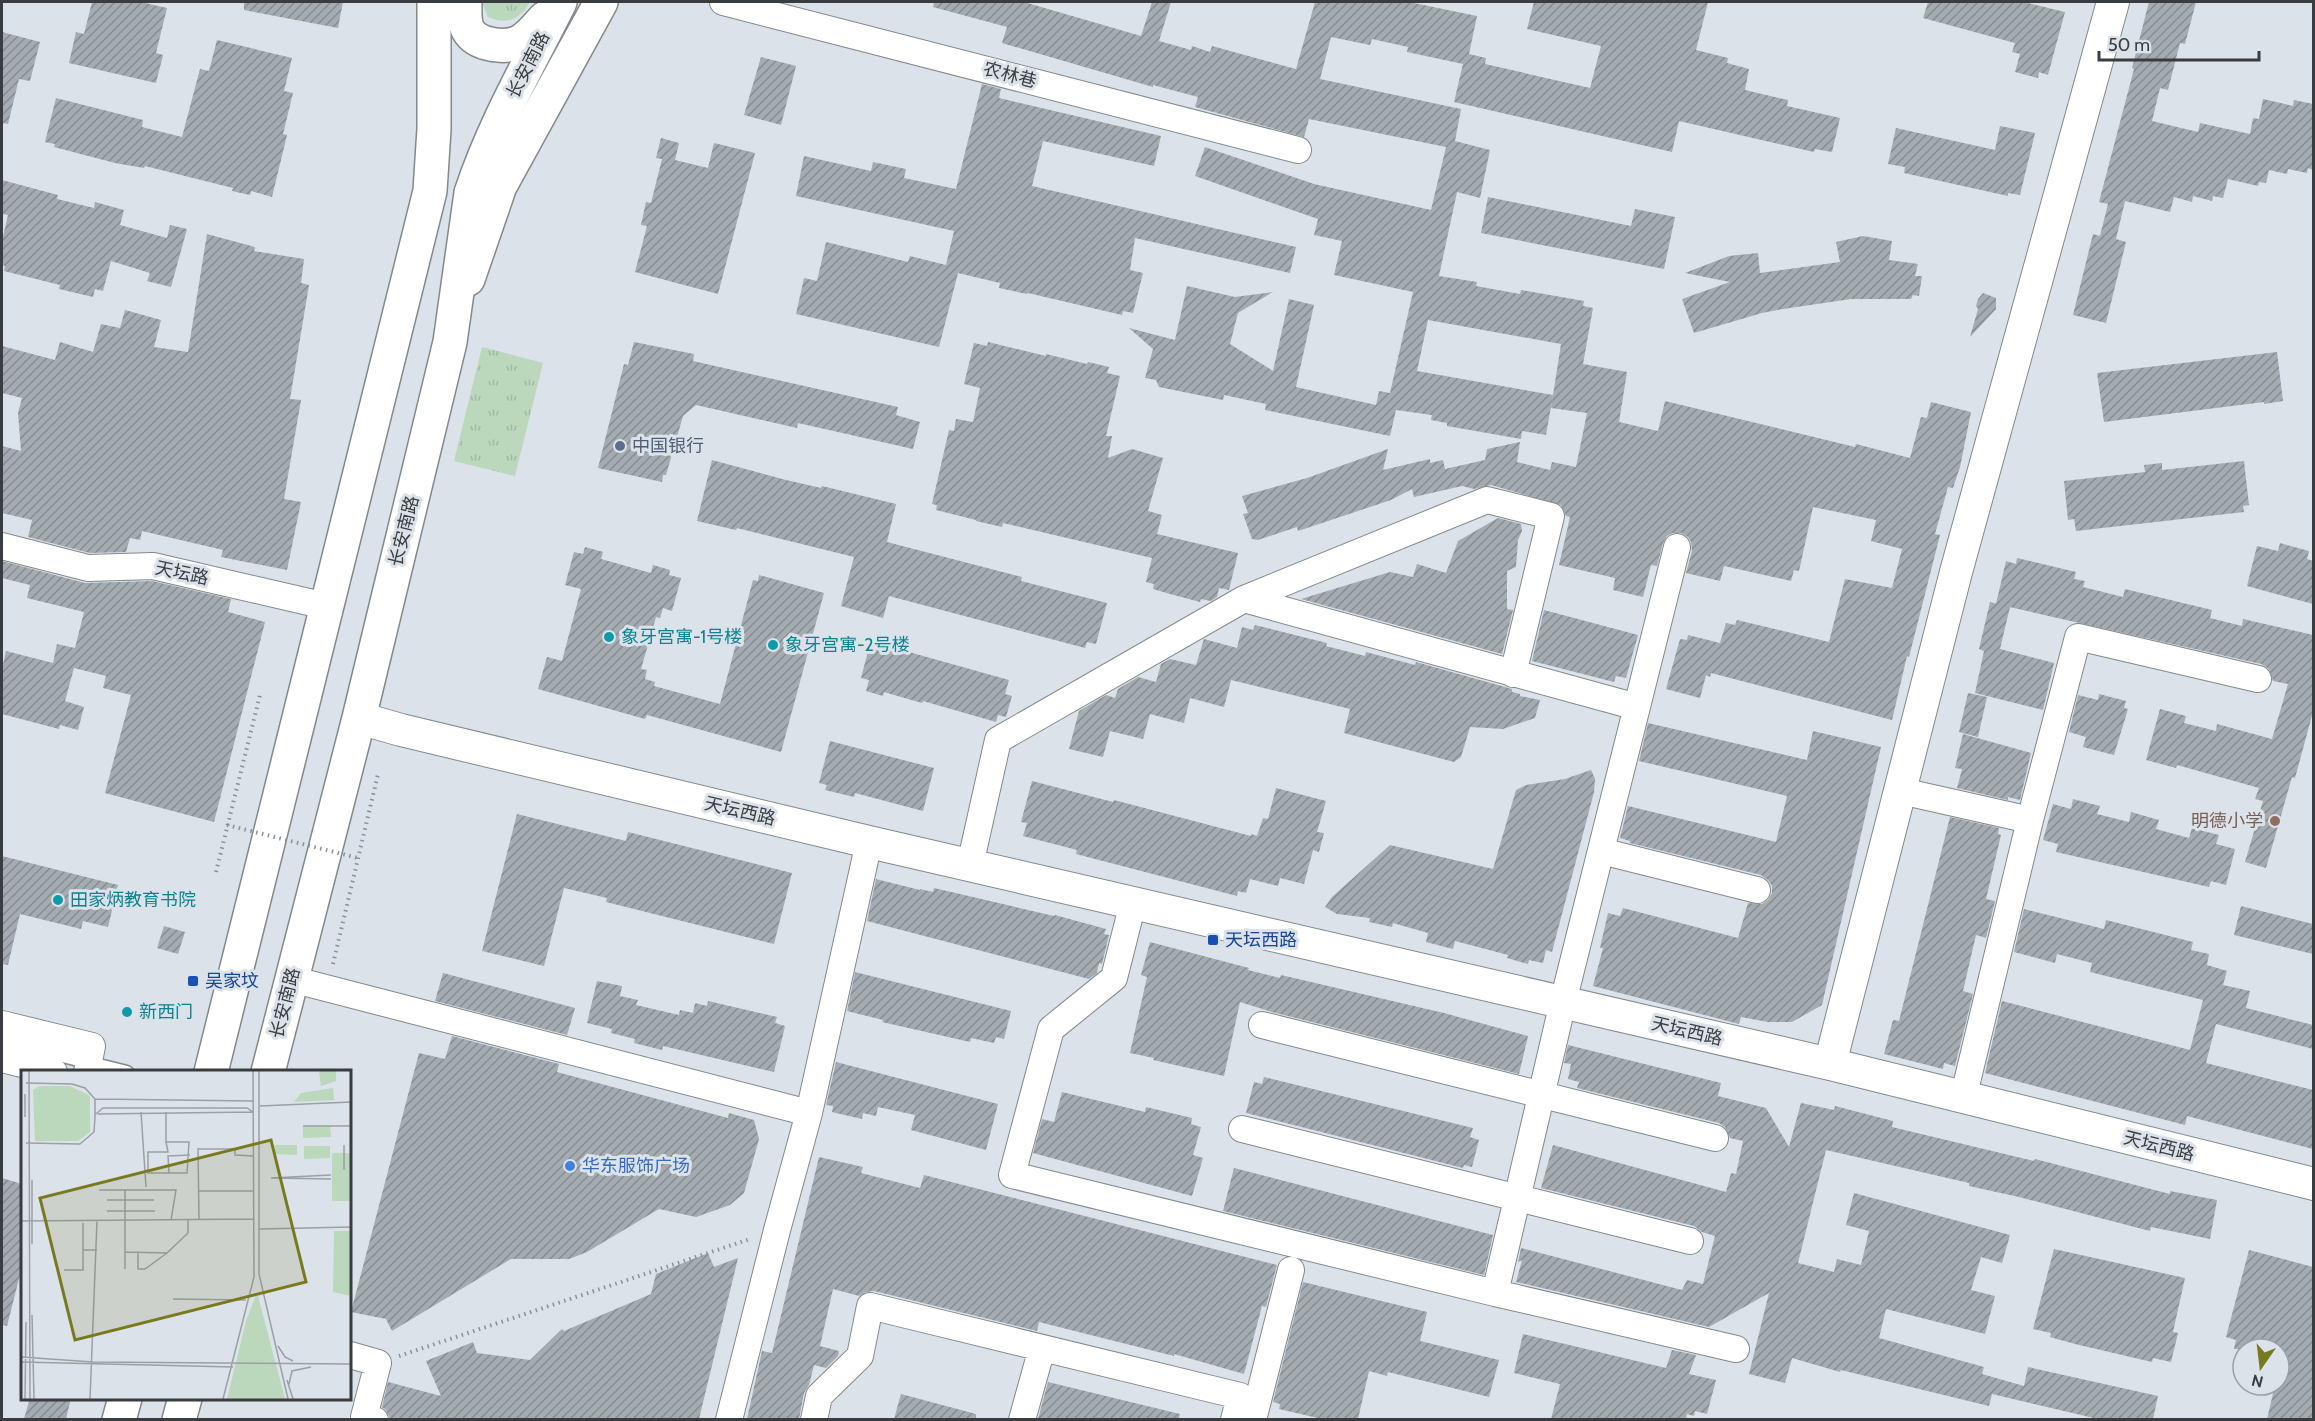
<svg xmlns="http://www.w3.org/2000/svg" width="2315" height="1421" font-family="Cabin,'Noto Sans SC',sans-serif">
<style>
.grass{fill:url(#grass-tufts)}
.building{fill:url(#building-hatch)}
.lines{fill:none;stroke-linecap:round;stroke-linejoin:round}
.service-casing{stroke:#82898e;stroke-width:15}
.minor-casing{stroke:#82898e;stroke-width:28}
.tertiary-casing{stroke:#82898e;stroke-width:34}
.secondary-casing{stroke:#82898e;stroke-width:36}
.primary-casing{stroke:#82898e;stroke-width:36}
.path{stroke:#8c9196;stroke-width:4;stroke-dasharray:1.5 4.5;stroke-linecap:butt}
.service{stroke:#fff;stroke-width:12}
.minor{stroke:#fff;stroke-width:26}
.tertiary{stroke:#fff;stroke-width:32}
.secondary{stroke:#fff;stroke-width:33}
.primary{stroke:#fff;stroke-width:33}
.path-bridge{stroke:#8c9196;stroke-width:4;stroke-dasharray:1.5 4.5;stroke-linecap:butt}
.service-dot{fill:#5c6f8a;stroke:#dbe2e9;stroke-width:2}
.culture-dot{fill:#0f9aa8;stroke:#dbe2e9;stroke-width:2}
.education-dot{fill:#8d6e63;stroke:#dbe2e9;stroke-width:2}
.transit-dot{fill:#1a4fb4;stroke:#dbe2e9;stroke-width:2}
.shop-dot{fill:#3f7fe0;stroke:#dbe2e9;stroke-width:2}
.labels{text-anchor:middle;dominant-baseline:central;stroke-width:6;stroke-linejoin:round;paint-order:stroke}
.street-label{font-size:18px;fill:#3a3d40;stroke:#dbe2e9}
.service-label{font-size:18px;fill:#4e5e75;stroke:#dbe2e9;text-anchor:start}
.culture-label{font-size:18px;fill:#0d838f;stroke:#dbe2e9;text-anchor:start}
.education-label{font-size:18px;fill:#785e54;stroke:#dbe2e9;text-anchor:end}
.transit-label{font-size:18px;fill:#164399;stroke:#dbe2e9;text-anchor:start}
.shop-label{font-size:18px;fill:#366cbe;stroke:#dbe2e9;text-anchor:start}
.inset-road{fill:none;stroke:#9ba0a5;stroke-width:1.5}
.view{fill:#79791f;fill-opacity:0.15;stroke:#79791f;stroke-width:3}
.inset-edge{fill:none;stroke:#3a3d40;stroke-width:3}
</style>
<defs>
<pattern id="grass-tufts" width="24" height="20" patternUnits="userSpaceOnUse" patternTransform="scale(1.5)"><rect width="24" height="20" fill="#bbd7bc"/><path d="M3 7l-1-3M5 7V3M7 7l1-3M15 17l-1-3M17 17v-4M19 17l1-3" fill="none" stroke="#a2b9a3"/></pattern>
<pattern id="building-hatch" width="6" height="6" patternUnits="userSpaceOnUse" patternTransform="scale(1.5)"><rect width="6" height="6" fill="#a4abb1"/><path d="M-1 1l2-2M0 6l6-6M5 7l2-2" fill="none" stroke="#878c91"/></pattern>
</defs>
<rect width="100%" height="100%" fill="#dbe2e9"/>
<path class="grass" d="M482,2H530C520,20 507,25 488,17Z
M482,347L543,363L515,476L454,461Z"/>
<path class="building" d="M92,2H141L167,8L156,53L163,55L156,83L69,63L76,32L84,34Z
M244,2H343L338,28L244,10Z
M934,2H1024L1141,36L1152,2H1171L1159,41L1191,50L1192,46L1210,52L1212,46L1296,69L1315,2H1409L1477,16L1469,54L1486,58L1485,64L1590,88L1601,46L1527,29L1534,2H1708L1696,50L1728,58L1727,63L1749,69L1745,90L1788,100L1787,106L1840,118L1832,152L1815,149L1814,152L1679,121L1672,152L1454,102L1463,64L1407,52L1408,47L1372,39L1370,45L1331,37L1320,79L1461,109L1455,141L1490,150L1480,198L1457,192L1439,276L1477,282L1476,286L1520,294L1521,290L1584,301L1583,306L1593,308L1583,364L1627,372L1619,422L1658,431L1665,401L1855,447L1856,444L1910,458L1921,417L1927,418L1931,402L1971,412L1960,467L1953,488L1948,487L1935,534L1940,535L1909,657L1907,656L1892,720L1711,673L1710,677L1706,675L1700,698L1666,689L1680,639L1687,640L1688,635L1720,643L1726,623L1735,625L1737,620L1829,642L1845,579L1892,588L1902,549L1871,541L1876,520L1813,507L1799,571L1794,570L1791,581L1724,566L1720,581L1686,573L1692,551L1691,542L1688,537L1681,533H1672L1667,536L1663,543L1657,566L1651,565L1643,597L1613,590L1615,578L1559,565L1570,517L1566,516L1561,505L1491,485L1474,489L1462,486L1414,497L1412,489L1391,500L1298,531L1297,527L1258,540L1252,539L1243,514L1248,513L1242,496L1307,478L1388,449L1383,470L1430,459V463L1443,460L1445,469L1485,460L1487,449L1520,442L1517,462L1550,470L1552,462L1576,467L1587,413L1551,408L1561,344L1428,320L1417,371L1553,395L1546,435L1522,431L1521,439L1447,426V423L1431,420L1432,415L1396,410L1390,436L1265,410L1266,404L1224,395L1223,400L1159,387L1156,380L1145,378L1153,349L1129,328L1175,340L1187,286L1235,297L1273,292L1238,313L1230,344L1273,371L1289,299L1314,305L1296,387L1376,405L1379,391L1390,393L1413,292L1334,275L1342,241L1314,235L1318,219L1195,176L1205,147L1314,184L1431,210L1446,147L1309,119L1304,137L1195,107L1198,97L1153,85V87L1002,43L1007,27L933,7Z
M1928,2H2024L2065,12L2048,75L2039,72L2038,78L2015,72L2020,54L2012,52L2015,43L1923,18Z
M2149,2H2196L2185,44L2180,43L2168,90L2160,88L2152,121L2198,132L2200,123L2250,134L2253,118L2259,119L2263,99L2293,106L2294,100L2313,104V170L2308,168L2307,173L2288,169L2287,174L2269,170L2266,183L2259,182L2258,186L2228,179L2223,198L2213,196L2212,201L2193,196L2192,202L2174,197L2170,212L2125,201L2116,239L2126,242L2106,323L2073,315L2093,234L2100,236L2108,204L2099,202L2134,69L2132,68Z
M2,32L40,42L30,81L19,79L8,124L2,123Z
M217,40L292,58L284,91L293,93L283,134L287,135L272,197L251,191L250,195L232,191L233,188L145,166L144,168L115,163L54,147L55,144L45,142L56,98L143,120L142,127L182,137L200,69L209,71Z
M761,57L796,66L781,125L744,115Z
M982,84L1001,89L999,98L1161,136L1154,166L1043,141L1032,186L1296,247L1290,273L1135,238L1130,270L1143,273L1133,313L1123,311L1122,315L1028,293L1027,294L999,288L1000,283L958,273L939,347L796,314L804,278L817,281L826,242L908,262L910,256L946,265L954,231L796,196L804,156L871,171L873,162L906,169L904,178L956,189Z
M2000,126L2035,133L2020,195L2008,193V196L1904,173L1905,167L1888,164L1896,128L1995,150Z
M661,138L679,143L675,160L708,168L714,143L755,153L718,294L635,272L647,226L641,225L646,202L651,203L662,159L656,158Z
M2,180L58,195L57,199L94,208L95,202L124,210L120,225L167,238L170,225L187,229L171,287L147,281L150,273L111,261L103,291L95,289L93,297L59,289L60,285L4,271L5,266L2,265V241L8,215L2,214Z
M1488,197L1631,226L1635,209L1675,217L1664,269L1481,233Z
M207,234L255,247L254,251L304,259L301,283L309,285L290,399L301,400L284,499L301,502L287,570L221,557L223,550L142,531L140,540L130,538L126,552L90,553L28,537L32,520L2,513V446L21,451L18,413L22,398L2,393V346L55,360L60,342L93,352L101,324L120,328L125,310L161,320L154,347L188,352Z
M1863,236L1892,241L1889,260L1918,264L1915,276H1922L1919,296L1913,295L1911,299H1851L1783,309L1762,313L1694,333L1682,299L1730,282L1685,273L1729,256L1758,253L1760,273L1840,262L1836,242Z
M1983,293L1996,298V309L1970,337L1978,309L1976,306L1978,299Z
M634,342L694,354L693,361L898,407L896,415L920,422L913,449L798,423L797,428L696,405L683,416L666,475H663L662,482L598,468L624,364L628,365Z
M988,342L1046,356V354L1087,364L1088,362L1109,367L1107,373L1120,376L1106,436H1112L1108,458L1132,449L1163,458L1148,511L1162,515L1157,534L1238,553L1229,590L1219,588L1217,597L1211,601L1201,599L1200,602L1170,594L1153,589L1154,584L1146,582L1152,558L1003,523L1002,527L976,521V520L936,510L937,505L932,504L949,430L954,431L956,419L973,422L980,388L964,384L974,343L987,346Z
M2277,352L2283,401L2264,404V402L2104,422L2097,373Z
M712,460L786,480L821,488L822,486L896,504L887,542L1022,577L1021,581L1107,603L1096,644L1087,642L1085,648L889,596L883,618L841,606L854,557L737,528L736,530L697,521Z
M2244,461L2249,505L2243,506L2244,512L2076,531L2074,519L2068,520L2064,481L2145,472L2144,465L2162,463V470Z
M1498,518L1521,524L1522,531L1518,540L1516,567L1507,571V609L1513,610L1502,654L1301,599L1390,572L1413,577L1417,564L1446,573L1458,541Z
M2280,543L2309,551L2307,559L2313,561V604L2247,586L2257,546L2278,551Z
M585,547L603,552L601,559L651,573L653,565L670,570L669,575L681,578L672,611L663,608L660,618L656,617L641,669L647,670L645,679L655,682L654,686L720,704L753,580L758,581L759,575L824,593L781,752L647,715L645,719L538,689L547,657L562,661L581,589L565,585L574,552L583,554Z
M2017,558L2076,572L2074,579L2085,581L2083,587L2123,597L2125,589L2212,610L2210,618L2242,626L2243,619L2313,635V712L2295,778L2292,777L2266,868L2245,862L2263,801L2255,799L2259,788L2177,765L2176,768L2146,760L2160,709L2186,716L2184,723L2216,731L2217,724L2272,739L2288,684L2273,681L2269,669L2261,664L1996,604L2006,561L2016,564Z
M2,561L85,583L152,581L231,599L228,612L265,622L214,822L105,793L131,695L103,688L106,676L74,668L65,701L84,707L78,730L60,725L59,729L2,714V669L6,651L53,663L57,644L75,648L84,612L27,598L30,585L2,578Z
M1990,602L2010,607L2000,649L2054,663L2043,710L1975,693L1984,651L1979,649Z
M1544,610L1638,635L1626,678L1616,676L1614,682L1532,661Z
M1255,625L1327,643L1326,646L1365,656L1366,652L1415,665L1416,662L1512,689V692L1520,694V696L1540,700L1535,718L1503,729L1470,727L1461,757L1454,762L1344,733L1350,709L1231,680L1224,707L1190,698L1184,723L1150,714L1143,739L1110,731L1103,757L1069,749L1079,711L1106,695L1115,698L1118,689L1138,677L1156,682L1161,664L1170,659L1196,665L1204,639L1237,648L1242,627L1253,630Z
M870,644L908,654L909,652L1009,680L1005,694L1012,696L1006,717L998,715L996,722L923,701L922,703L884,692L883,696L866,691L869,680L861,678Z
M1968,693L1987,697L1978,737L1959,732Z
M2099,694L2126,701L2124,708L2128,709L2114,755L2083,747L2086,737L2069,732L2078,695L2098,700Z
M1648,723L1807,760L1813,731L1881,747L1822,1005L1792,1022H1768L1741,1017L1739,1024L1593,986L1603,948H1600L1608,913L1620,916L1623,908L1738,938L1748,903L1762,904L1768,900L1772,893V886L1768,880L1761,875L1630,843V841L1620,838L1628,806L1776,842L1787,796L1639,761Z
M1963,734L2031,753L2020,800L2008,797V800L1957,788L1962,769L1955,768Z
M830,741L934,768L923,811L855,793L854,797L825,790L827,785L819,783Z
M1591,770L1595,779L1594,792L1552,952L1546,950L1543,963L1529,960L1528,964L1507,958L1508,955L1455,941L1453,949L1426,942L1428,933L1393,923L1392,927L1369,922L1370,918L1337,914L1325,907L1332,897L1390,845L1493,869L1516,790L1526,785L1565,779Z
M1032,781L1113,802L1114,800L1251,836V834L1257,836L1263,818L1268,819L1276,788L1326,801L1317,832L1324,833L1319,852L1313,850L1304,884L1280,878L1278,886L1250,879L1246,893L1238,891L1237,896L1076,854L1077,850L1023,836L1027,823L1021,822Z
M2073,799L2100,806L2097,814L2129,822L2131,812L2159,820L2156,829L2189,838L2192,828L2219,835L2216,844L2235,849L2226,885L2211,881L2209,887L2056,852L2058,844L2043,840L2053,804L2071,809Z
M517,814L626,841L628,832L792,873L774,944L606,902L607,898L564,888L544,966L482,951Z
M1950,817L1999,828L1998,834L2001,835L1986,899L1995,901L1986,938L1976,935L1963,991L1973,994L1955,1066L1944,1063L1943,1069L1884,1054L1893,1020L1899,1021Z
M2,856L118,885L108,927L83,921L81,929L20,914L8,965L2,964Z
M876,879L920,890V889L933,892L934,888L1054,916L1055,915L1106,929L1104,934L1109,935L1102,964L1099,963L1097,973L1089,979L867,921Z
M2241,906L2313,924V954L2234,935Z
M2024,909L2104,929L2106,920L2193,942L2191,950L2209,954L2207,965L2227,971L2223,985L2250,991L2246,1008L2313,1025V1049L2216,1024L2206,1063L2313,1090V1149L2187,1116L2185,1125L1985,1073L2002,1001L2190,1050L2203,1000L2090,972L2092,963L2057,954L2055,963L2014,952Z
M164,926L185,932L178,954L157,948Z
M1150,942L1249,968L1248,970L1280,978L1281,975L1444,1013L1528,1036L1519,1074L1272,1012L1240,1002L1224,1076L1153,1060L1154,1058L1130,1053L1147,977L1141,975Z
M855,972L1011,1011L1004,1039L996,1037L994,1043L971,1038L970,1042L882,1022L883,1020L847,1011Z
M443,973L575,1008L567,1035L435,1001Z
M597,981L622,986L620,996L638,1000L636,1005L679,1015L680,1010L693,1013L695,1003L707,1006L708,1001L777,1017L775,1023L785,1026L774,1072L663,1046L662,1050L634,1043L635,1039L611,1033L612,1029L587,1023Z
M452,1036L559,1064L557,1072L728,1118L729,1113L754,1120L759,1139L744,1193L730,1205L696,1217L659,1209L587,1252L569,1259H511L392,1331L386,1319L351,1312L419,1053L445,1059Z
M1568,1045L1721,1083L1718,1096L1766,1108L1789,1147L1801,1103L1834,1110L1835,1106L1893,1121L1892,1127L2034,1161L2035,1159L2170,1194V1191L2217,1200L2210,1239L2151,1227L2150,1231L2019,1197L1969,1186V1183L1826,1150L1798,1263L1834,1272L1837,1259L1861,1265L1869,1231L1846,1225L1854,1193L2010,1235L2002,1263L1981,1257L1971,1290L1995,1296L1985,1334L1886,1309L1879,1338L1984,1367L1982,1374L2024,1386L2028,1367L2158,1396L2153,1419H2098L1992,1394L1989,1406L1841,1370L1840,1372L1792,1358L1785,1383L1749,1374L1769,1293L1709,1327L1516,1282L1522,1260L1518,1262L1521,1248L1682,1290L1687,1280L1703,1284L1715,1236L1702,1232L1694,1226L1541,1188L1553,1145L1726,1192L1731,1173L1736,1174L1743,1141L1730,1138L1725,1127L1719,1123L1577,1088L1579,1082L1568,1079L1571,1064L1564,1063Z
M836,1062L998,1104L986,1150L911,1130L915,1115L878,1107L876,1116L863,1113L862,1119L832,1112L833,1106L826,1105Z
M1264,1077L1473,1128L1470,1137L1479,1140L1472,1167L1464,1165L1463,1168L1246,1113L1254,1082L1262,1084Z
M1062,1092L1145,1112L1146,1107L1192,1118L1191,1124L1201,1127L1193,1155L1203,1158L1192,1196L1033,1153L1042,1119L1054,1122Z
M819,1157L863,1167L861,1173L920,1188L924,1175L1277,1265L1266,1307L1262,1306L1244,1374L1174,1354V1356L1039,1322L1037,1331L874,1291L866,1292L859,1296L833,1289L820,1346L839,1351L838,1356L826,1368L814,1365L809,1385L804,1393L799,1419H747L762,1351L772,1353Z
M1234,1168L1493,1235L1484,1275L1223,1211Z
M2,1178L22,1184V1267L7,1326L2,1325Z
M2054,1249L2185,1278L2173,1332L2178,1333L2171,1362L2153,1358L2152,1362L2075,1344L2050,1337L2051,1333L2033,1329Z
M2249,1250L2313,1267V1419H2267L2275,1385H2279V1349H2234L2236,1340L2226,1337Z
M708,1253L714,1267L738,1258L699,1419H390L386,1410L382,1407L388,1382L441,1396L426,1361L473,1342L477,1353L530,1360L562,1329L564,1331L651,1294L656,1274Z
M1303,1282L1427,1312L1420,1341L1499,1360L1489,1397L1388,1372L1387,1376L1369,1371L1358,1419H1322L1279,1409L1280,1404L1273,1402Z
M1523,1334L1666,1368L1672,1350L1696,1355L1689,1374L1716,1380L1707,1414L1695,1411L1694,1416L1687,1414L1686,1419H1551L1560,1384L1514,1373Z
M1048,1382L1180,1414L1179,1419H1038Z
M901,1394L976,1414V1419H894Z
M30,1398H71L66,1419H24Z"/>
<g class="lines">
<g class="service-casing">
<path id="service" d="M2,1041L127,1072"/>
</g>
<g class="minor-casing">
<path id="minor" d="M723,2L1298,150
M2,546L88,568L153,566L326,606
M1244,599L1487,500L1551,516L1513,674
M1901,791L2030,820L1967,1082
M2030,820L2078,637L2258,679
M1601,851L1757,890
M970,865L998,740L1244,599L1637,707
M1133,903L1114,978L1051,1029L1012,1175L1495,1293L1563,1002L1677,547
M291,979L809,1113
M2,1024L92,1046L87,1072
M1262,1025L1715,1138
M2,1059L54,1072
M1242,1129L1690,1241
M1495,1293L1736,1349
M350,1355L378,1363L364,1417L375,1420
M729,1420L777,1230L809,1113L869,842
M814,1420L819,1396L860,1356L870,1306L1240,1396L1234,1420
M1022,1420L1042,1348
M1253,1420L1291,1270"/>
</g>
<g class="tertiary-casing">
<path id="tertiary" d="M359,718L401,730L869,842L1830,1064L2314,1184
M1830,1064L1956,572L2113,2"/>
</g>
<g class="secondary-casing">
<path id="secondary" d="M468,279L500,186L601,2"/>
</g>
<g class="primary-casing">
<path id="primary" d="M465,2C465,11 464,22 468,30C477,46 507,49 521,41C530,36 537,26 545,18
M211,1072L430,191L434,129V2
M268,1072L359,718L450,342L471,193C493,126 529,64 560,2
M119,1420L125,1398
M179,1420L185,1398"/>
</g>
<path class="path" d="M216,872L260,695
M333,964L378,774
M399,1356L750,1239"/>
<use href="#service" class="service"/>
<use href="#minor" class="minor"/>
<use href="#tertiary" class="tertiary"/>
<use href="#secondary" class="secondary"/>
<use href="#primary" class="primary"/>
<path class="path-bridge" d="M227,825L358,858"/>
</g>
<circle class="service-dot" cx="620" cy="446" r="6"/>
<g class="culture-dot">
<circle cx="609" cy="637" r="6"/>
<circle cx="773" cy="645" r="6"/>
<circle cx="58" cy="900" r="6"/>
<circle cx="127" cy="1012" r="6"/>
</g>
<circle class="education-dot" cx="2275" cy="821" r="6"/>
<g class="transit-dot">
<rect x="1207" y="934" width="12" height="12" rx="3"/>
<rect x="187" y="975" width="12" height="12" rx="3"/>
</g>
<circle class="shop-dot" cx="570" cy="1166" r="6"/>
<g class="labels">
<g class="street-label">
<text transform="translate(528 65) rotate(-63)">长安南路</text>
<text transform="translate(1010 75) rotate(15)">农林巷</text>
<text transform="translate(404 531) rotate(-76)">长安南路</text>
<text transform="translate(182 573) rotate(12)">天坛路</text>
<text transform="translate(740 811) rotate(13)">天坛西路</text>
<text transform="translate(285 1003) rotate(-76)">长安南路</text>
<text transform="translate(1687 1031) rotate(13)">天坛西路</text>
<text transform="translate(2159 1146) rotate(14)">天坛西路</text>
</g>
<g class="service-label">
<text x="632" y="446">中国银行</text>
</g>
<g class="culture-label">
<text x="621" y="637">象牙宫寓-1号楼</text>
<text x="785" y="645">象牙宫寓-2号楼</text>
<text x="70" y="900">田家炳教育书院</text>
<text x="139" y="1012">新西门</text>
</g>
<g class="education-label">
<text x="2263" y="821">明德小学</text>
</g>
<g class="transit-label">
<text x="1225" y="940">天坛西路</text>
<text x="205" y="981">吴家坟</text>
</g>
<g class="shop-label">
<text x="582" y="1166">华东服饰广场</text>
</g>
</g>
<g transform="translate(21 1070)">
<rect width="330" height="330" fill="#dbe2e9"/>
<path d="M49,16L69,26V62L57,71H14L12,20L19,16ZM312,18L313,30L273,32L280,23ZM282,56H309L310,67L282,68ZM254,75H276V85L253,84ZM283,76H309V88L283,89ZM311,83H330V131H311ZM313,161H330V226L312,222ZM236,222L264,329H206L225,251Z" fill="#bbd7bc"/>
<path d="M298,1H315V11L300,16Z" fill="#bbd7bc"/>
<path class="inset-road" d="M8,1L9,329M238,1V204L267,329M4,24V47M74,29L232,31M239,36L330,32M0,40V81M120,42L125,117M145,42V72H168L166,103H127V82H147L145,72M75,44L82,38H226L232,42M77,44L232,42M282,56H330M5,73L59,74L73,62L74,47V29L64,18L51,14L5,13M323,75V100M0,85V279M147,85L148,103M147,86L169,85M250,108L310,105M250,108L310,109M11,110V174M78,120H104M177,121H232M86,130H133M86,141H134M178,149L177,79H214V85L232,86M0,151L232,149M62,153V180H76M238,159L330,157M104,182L146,183L167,163V150M117,182V199H124L146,183M104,199V120H155L150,150M43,200H62V180M152,229L225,230M11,245L13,329M257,276L264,287L272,291M0,287L72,292L330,294M0,292L212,297M266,310L272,329M268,314L271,301L290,297M4,329L5,252M69,329L76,151M202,329L233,207L232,1"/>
<path class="view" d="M250,70L285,212L54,270L19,128Z"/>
<rect width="330" height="330" class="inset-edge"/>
</g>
<rect width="2315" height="1421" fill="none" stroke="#3a3d40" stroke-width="6"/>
<g transform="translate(2261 1367) rotate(194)"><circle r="28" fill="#dbe2e9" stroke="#9ba0a5" stroke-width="1.5"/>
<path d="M0-4.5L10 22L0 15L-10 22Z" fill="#79791f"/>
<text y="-9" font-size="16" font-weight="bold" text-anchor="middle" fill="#3a3d40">N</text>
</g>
<path d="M2099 51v9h160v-9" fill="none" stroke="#3a3d40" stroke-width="3"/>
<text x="2108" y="51" font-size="18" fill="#3a3d40" stroke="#dbe2e9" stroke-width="4.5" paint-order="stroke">50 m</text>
</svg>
